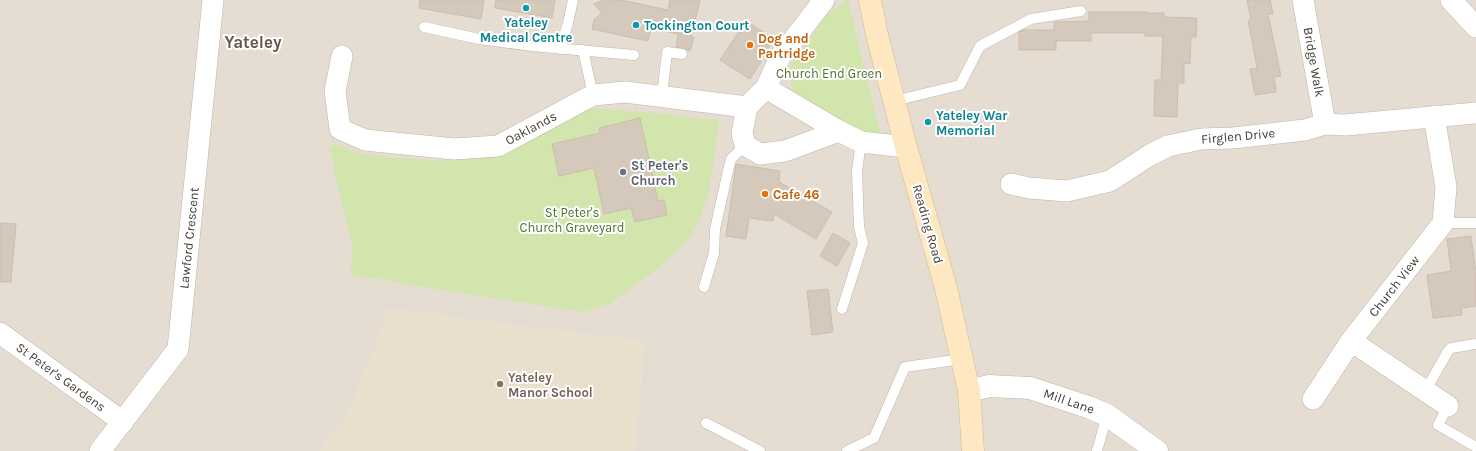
<svg xmlns="http://www.w3.org/2000/svg" width="1476" height="451" font-family="Karla,sans-serif">
<style>
.residential{fill:#e5ddd2}
.education{fill:#eadfcd}
.green{fill:#d1e5ad}
.building{fill:#d5c9bc;stroke:#cdbdad}
.lines{fill:none;stroke-linecap:round;stroke-linejoin:round}
.service-casing{stroke:#bfb5a9;stroke-width:11}
.minor-casing{stroke:#bfb5a9;stroke-width:22}
.tertiary-casing{stroke:#bfb5a9;stroke-width:23}
.secondary-casing{stroke:#d0ba94;stroke-width:23}
.service{stroke:#fff;stroke-width:10}
.minor{stroke:#fff;stroke-width:21}
.tertiary{stroke:#fff;stroke-width:22}
.secondary{stroke:#fde8c2;stroke-width:22}
.culture-dot{fill:#0f9aa8;stroke:#fff;stroke-width:1.5}
.food-dot{fill:#e8710a;stroke:#fff;stroke-width:1.5}
.worship-dot{fill:#6b7280;stroke:#fff;stroke-width:1.5}
.education-dot{fill:#8d6e63;stroke:#fff;stroke-width:1.5}
.labels{text-anchor:middle;dominant-baseline:central;stroke-width:4;stroke-linejoin:round;paint-order:stroke}
.culture-label{font-size:13px;font-weight:bold;fill:#0d838f;stroke:#fff;text-anchor:start}
.food-label{font-size:13px;font-weight:bold;fill:#c56008;stroke:#fff;text-anchor:start}
.street-label{font-size:13px;fill:#433b34;stroke:#fff}
.park-label{font-size:13px;fill:#4d7229;stroke:#fff}
.worship-label{font-size:13px;font-weight:bold;fill:#5b616d;stroke:#fff;text-anchor:start}
.education-label{font-size:13px;font-weight:bold;fill:#785e54;stroke:#fff;text-anchor:start}
.district-label{font-size:17px;font-weight:bold;fill:#65584b;stroke:#fff}
</style>
<rect width="100%" height="100%" fill="#f1ece3"/>
<path class="residential" d="M0,0H1476V451H634L644,342L387,309L374,351L347,416L319,451H0Z"/>
<path class="education" d="M386,309L644,342L634,451H319L347,416L374,351Z"/>
<path class="green" d="M847,0H848L882,139H872L820,113L792,90L790,66L827,15Z
M584,107C609,110 633,111 658,113C678,115 698,121 719,119L714,160L708,194L700,218L690,237L675,253L658,268L611,303L584,312L417,286L388,280L350,275L352,262V243L334,171L333,159L329,149L334,144L356,153L383,157L438,161L475,159L494,156Z"/>
<path class="building" d="M420,0H484L481,19L419,8Z
M496,0H555L552,18L495,8Z
M604,0H621L668,10L670,0H700L691,37H694L690,51L683,48L676,47L678,34L651,28L648,41L592,29L594,20L602,13L594,4Z
M1247,0H1270L1273,14H1268L1281,76L1274,77L1276,92L1255,95L1250,69L1257,68L1248,20H1251Z
M1089,12H1147V13H1164V17L1197,18L1196,37H1191L1190,64L1184,63V83H1178L1177,117L1154,116L1155,80H1161L1163,36H1145V33H1091V41H1056V50H1019V32L1024,30H1054V22L1089,21Z
M746,21L774,39L760,61L761,62L750,79L720,60Z
M640,118L658,201L664,200L667,215L635,222L631,208L604,214L594,168L559,176L552,144L600,133L599,128Z
M736,164L780,171L779,182L832,212L816,239L774,214L773,221L749,218L746,239L726,236Z
M0,223L16,224L11,282H0Z
M833,233L850,243L837,266L820,256Z
M1471,236L1475,267L1476,266V306L1461,308L1462,315L1433,318L1427,275L1451,271L1447,239Z
M828,289L833,332L812,335L807,291Z"/>
<g class="lines">
<g class="service-casing">
<path id="service" d="M424,27L479,39L532,46L634,55
M560,49L568,23L573,0
M583,50L593,95
M662,96L667,52L682,54
M894,101L960,85L980,46L1031,19L1081,11
M1443,223H1476
M704,287L714,253L715,229L728,171L731,159L745,145
M842,309L863,243L859,227L857,171L861,142
M1426,390L1448,351L1451,348L1476,344
M1448,406L1438,425L1476,447
M706,423L760,451
M847,451L874,438L905,367L962,359
M1097,451L1107,415"/>
</g>
<g class="minor-casing">
<path id="minor" d="M1303,0L1325,124
M1451,0L1476,27
M342,56L335,91L340,129L365,140L454,149L498,146L593,95L625,92L747,107L766,88L780,57L824,0
M766,88L839,131L861,142L906,147
M747,107L742,133L745,145L760,154L785,151L839,131
M1434,116L1446,187L1443,223L1351,341L1448,406
M1011,184L1029,188L1067,191L1110,181L1150,155L1168,146L1201,139L1233,138L1305,130L1325,124L1345,125L1476,113
M0,333L123,422
M1313,399L1351,341
M100,451L178,349L213,0"/>
</g>
<g class="tertiary-casing">
<path id="tertiary" d="M969,391L989,386L1030,388L1088,407L1107,415L1157,451"/>
</g>
<g class="secondary-casing">
<path id="secondary" d="M870,0L877,35L906,147L946,288L969,391L973,451"/>
</g>
<use href="#service" class="service"/>
<use href="#minor" class="minor"/>
<use href="#tertiary" class="tertiary"/>
<use href="#secondary" class="secondary"/>
</g>
<g class="culture-dot">
<circle cx="526" cy="8" r="4"/>
<circle cx="636" cy="25" r="4"/>
<circle cx="928" cy="122" r="4"/>
</g>
<g class="food-dot">
<circle cx="750" cy="45" r="4"/>
<circle cx="765" cy="194" r="4"/>
</g>
<circle class="worship-dot" cx="623" cy="172" r="4"/>
<circle class="education-dot" cx="500" cy="384" r="4"/>
<g class="labels">
<g class="culture-label">
<text x="526" y="22" text-anchor="middle">Yateley<tspan x="526" dy="15">Medical Centre</tspan></text>
<text x="644" y="25">Tockington Court</text>
<text x="936" y="115">Yateley War<tspan x="936" dy="15">Memorial</tspan></text>
</g>
<g class="food-label">
<text x="758" y="38">Dog and<tspan x="758" dy="15">Partridge</tspan></text>
<text x="773" y="194">Cafe 46</text>
</g>
<g class="street-label">
<text transform="translate(1314 62) rotate(80)">Bridge Walk</text>
<text transform="translate(531 128) rotate(-28)">Oaklands</text>
<text transform="translate(1238 136) rotate(-5)">Firglen Drive</text>
<text transform="translate(928 224) rotate(74)">Reading Road</text>
<text transform="translate(189 238) rotate(-84)">Lawford Crescent</text>
<text transform="translate(1394 286) rotate(-52)">Church View</text>
<text transform="translate(61 377) rotate(36)">St Peter's Gardens</text>
<text transform="translate(1069 401) rotate(19)">Mill Lane</text>
</g>
<g class="park-label">
<text x="829" y="73">Church End Green</text>
<text x="572" y="212">St Peter's<tspan x="572" dy="15">Church Graveyard</tspan></text>
</g>
<g class="worship-label">
<text x="631" y="165">St Peter's<tspan x="631" dy="15">Church</tspan></text>
</g>
<g class="education-label">
<text x="508" y="377">Yateley<tspan x="508" dy="15">Manor School</tspan></text>
</g>
<g class="district-label">
<text x="253" y="42">Yateley</text>
</g>
</g>
</svg>
